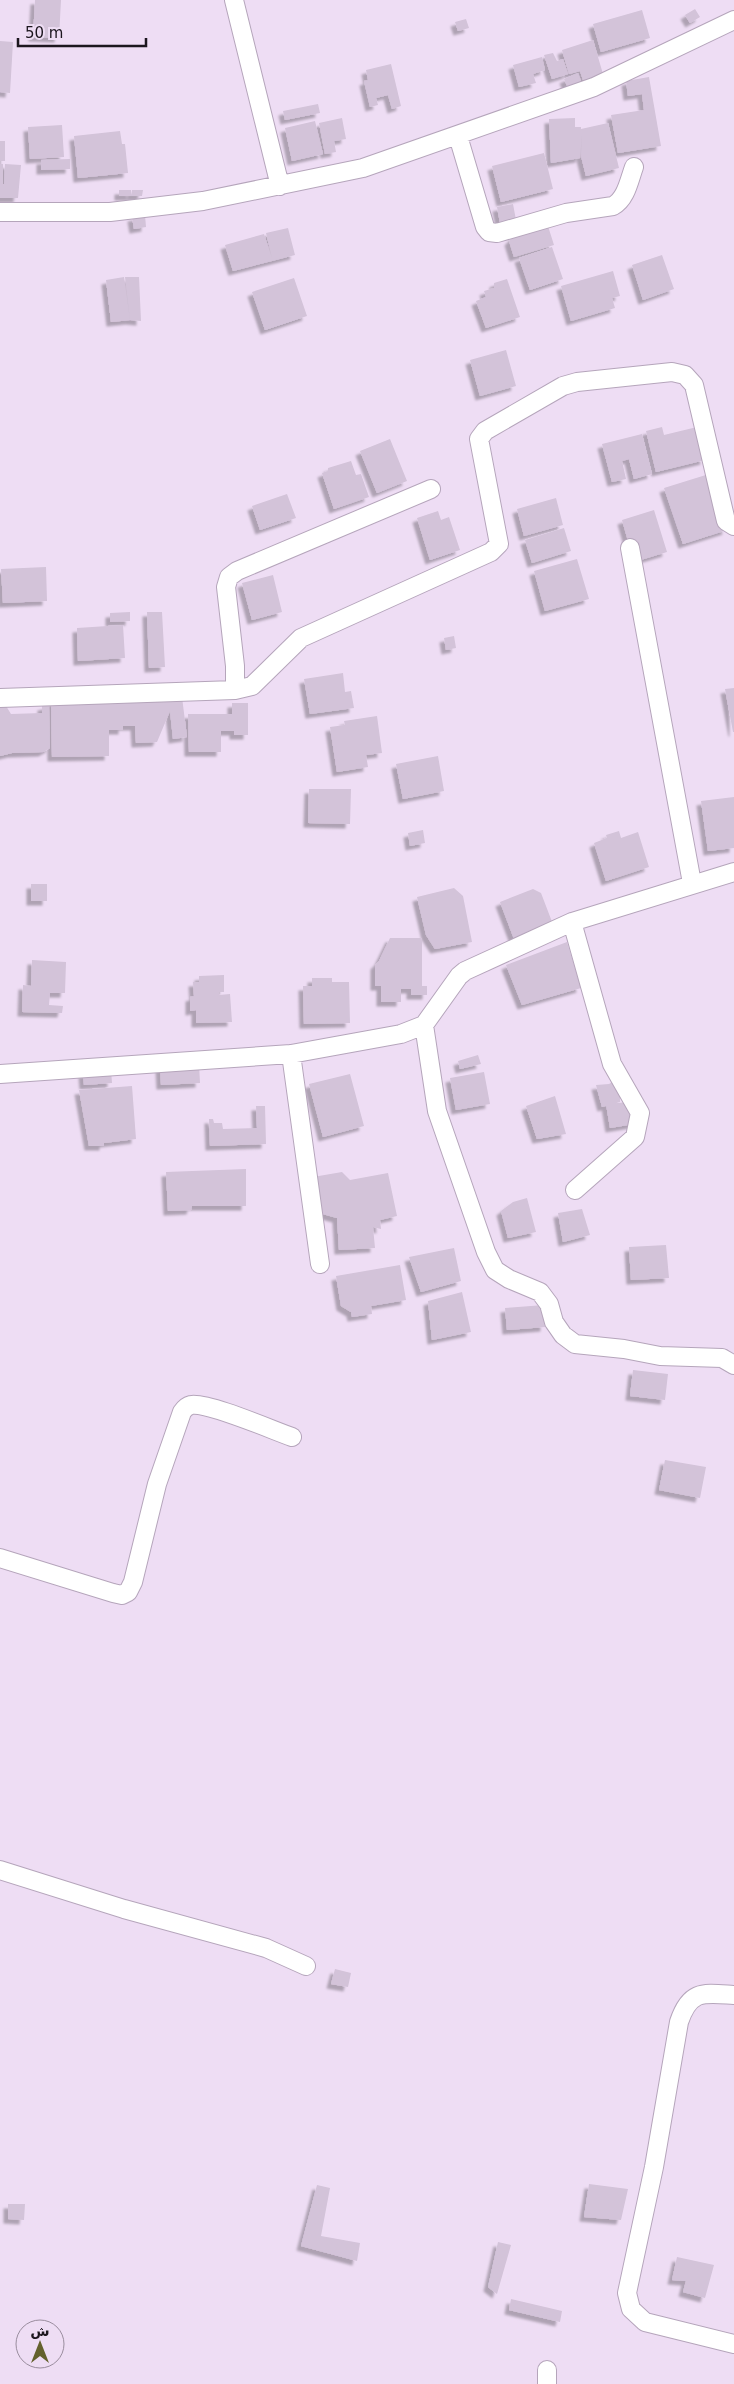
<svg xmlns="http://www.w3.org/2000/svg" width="734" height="2384" font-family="'DejaVu Sans','Noto Naskh Arabic',sans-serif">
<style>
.building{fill:#d3c3d9;filter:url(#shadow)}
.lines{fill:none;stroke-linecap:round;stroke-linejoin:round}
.street-casing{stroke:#b5a5bb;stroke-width:20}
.street{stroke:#fff;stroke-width:18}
</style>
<defs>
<filter id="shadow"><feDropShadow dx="-4.5" dy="4.5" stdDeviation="1" flood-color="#0004"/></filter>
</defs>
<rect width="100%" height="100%" fill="#eeddf4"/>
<path class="building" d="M35,0H61L59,38L33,37Z
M695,9L700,17L690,23L685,15Z
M642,10L650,38L601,52L593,24Z
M466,19L469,28L458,31L455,22Z
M593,40L603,74L583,80L580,71L569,74L562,50Z
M0,41L13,42L10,93L0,92Z
M553,53L557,61L563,59L568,74L552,79L544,55Z
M542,57L545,70L533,74L536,83L519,87L513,65Z
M391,64L401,106L392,109L388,95L376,98L378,105L370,107L364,81L368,80L366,70Z
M578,73L581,81L568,88L564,79Z
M649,77L661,146L618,153L611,115L644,110L642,94L628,96L626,81Z
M318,104L320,113L285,120L283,111Z
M342,118L346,139L334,141L336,152L325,154L319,123Z
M575,118V127H581V129L608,123L619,168L586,176L581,156L582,135L580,158L551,163L549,119Z
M315,121L323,154L292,161L285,128Z
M62,125L64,157L30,159L28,127Z
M120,131L122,144H125L128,173L78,178L74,136Z
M0,141H5V161H0Z
M544,153L553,189L501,202L492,166Z
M70,159V169L41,170V160Z
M0,164H3V184H15H4L5,164L21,165L18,198H0Z
M119,190H131L132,196H119Z
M132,190H143L142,196H132Z
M513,204L516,220L500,223L497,207Z
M145,215L146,227L134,229L132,217Z
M547,223L554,245L514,257L509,241L518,232Z
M288,228L295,255L233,271L225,245L264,234L272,258L266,233Z
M552,247L563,279L530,290L519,258Z
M662,255L674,289L643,300L632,265Z
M613,271L620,296L612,298L615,308L571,321L561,286Z
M124,277L130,320L111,322L106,280Z
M125,277H139L141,321L130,320Z
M294,278L307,316L265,330L252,292Z
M507,279L520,317L486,328L476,301L486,297L484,291L494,288V283Z
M506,350L516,386L480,396L470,360Z
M662,427L664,435L697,427L705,460L656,472L646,431Z
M642,434L652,474L634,479L629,459L622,461L626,479L612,482L602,444Z
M390,439L407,481L377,493L360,451Z
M351,461L356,475L361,474L369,497L334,509L322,473L328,471V468Z
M709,474L727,530L683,544L664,488Z
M287,494L296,518L260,530L252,506Z
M556,498L563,525L524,536L517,509Z
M654,510L667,552L634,562L622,520Z
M438,511L441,520L449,517L460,550L430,560L417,518Z
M564,528L571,551L532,563L525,540Z
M577,559L589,599L545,611L534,571Z
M46,567L47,601L3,603L1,569Z
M273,575L282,612L252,620L242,583Z
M130,612V621L110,622V613Z
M147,612H162L165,667L149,668Z
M123,625L125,658L78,661L77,628Z
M454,636L456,648L446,650L444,638Z
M343,673L345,692L351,691L354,708L310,714L304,679Z
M734,688V732H733L725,689Z
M182,697L187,737L173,739L170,711L157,742L136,743L135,726H123V730H109V756L52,757L51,701L106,700L109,704L172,701Z
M232,703H248V735H234V731H221V752H189L188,714H232Z
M49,705L50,748L43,752L12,753L0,756V706H6L11,714L42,713V706Z
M377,716L382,753L366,755L368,767L337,772L330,727L345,725L344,721Z
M438,756L444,791L403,799L396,764Z
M309,789H351L350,824L308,823Z
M734,797V848L708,851L701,801Z
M423,830L425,843L410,846L408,833Z
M619,831L621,838L638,832L649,867L606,881L594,843L607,838L606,835Z
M31,884H47V901H31Z
M454,888L463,896L472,942L435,949L426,935L417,897Z
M533,889L541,893L554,927L500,948L499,945L514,939L500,902Z
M390,938H422V986H427V995H411V989H401V1002H381V986H375V965L379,961Z
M567,942L581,988L522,1005L506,965Z
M32,960L66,962L65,993H50L49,1005L63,1006L62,1013L22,1012L23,985L31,986Z
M224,975V992H219V995L230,994L232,1022L196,1023V1010L190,1011V997L194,996L193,982H199V976Z
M312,978H332V982H349L350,1023L304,1024L303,986H312Z
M478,1055L481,1064L460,1069L458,1061Z
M199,1064L200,1083L161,1085L160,1065Z
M111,1070L112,1083L84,1085L83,1073Z
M484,1072L490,1104L456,1110L450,1078Z
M350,1074L364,1126L323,1137L309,1084Z
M620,1078V1102L602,1107L596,1085L609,1084Z
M132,1086L136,1139L104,1143V1146H89L79,1090Z
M555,1096L566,1134L537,1139L526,1106Z
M629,1102L640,1123L610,1128L606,1104Z
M256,1106H265L266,1144L210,1146L209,1119H213L214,1123H222L223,1129L257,1128Z
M246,1169V1206H192L191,1210L168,1211L166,1172Z
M342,1172L350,1180L388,1173L397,1216L380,1220L381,1229L373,1227L375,1248L339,1250L337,1218L319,1213L313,1177Z
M527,1198L536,1232L508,1238L501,1211L513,1202Z
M582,1209L590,1235L563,1242L558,1213Z
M666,1245L669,1278L631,1280L629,1247Z
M454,1248L461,1281L421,1292L409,1257Z
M400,1265L406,1300L371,1306L372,1314L352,1317L351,1312L341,1306L336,1276Z
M462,1292L471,1332L432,1340L428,1301Z
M544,1305L545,1327L507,1330L505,1308Z
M633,1370L668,1374L665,1400L630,1396Z
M665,1460L706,1467L700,1498L659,1490Z
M335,1969L351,1973L348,1987L331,1984Z
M589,2184L628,2189L621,2220L584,2217Z
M317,2185L330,2188L321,2236L360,2243L357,2261L301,2246Z
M8,2204H25L24,2220L8,2219Z
M498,2242L511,2245L497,2294L488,2287Z
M677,2257L714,2265L705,2298L683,2292L686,2281L672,2280Z
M511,2299L562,2311L560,2322L509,2310Z"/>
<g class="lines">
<g class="street-casing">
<path id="street" d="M234,0L280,186
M458,136L485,227L489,232L497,233L566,213L613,206C626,199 629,181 634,167
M0,212H110L203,201L363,168L594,87L734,20
M630,548L692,883
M235,690L252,686L301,638L491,552L499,544L479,439L485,431L563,386L577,382L672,372L685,375L694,385L726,521L734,526
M0,698L235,690V666L226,587L229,577L237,571L431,489
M572,922L612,1064L640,1113L635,1137L575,1190
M424,1025L437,1111L486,1252L495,1270L509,1279L540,1292L549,1304L554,1322L563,1335L575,1344L624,1349L660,1356L722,1358L734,1365
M291,1054L320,1264
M0,1074L291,1054L401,1034L424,1025L459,976L465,971L572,922L734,872
M0,1558L113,1593L122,1595L128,1592L133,1582L157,1484L182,1412C184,1409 187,1406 191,1405C208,1402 272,1430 292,1437
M0,1870L124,1909L266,1948L306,1966
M734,1995C704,1993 690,1989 679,2022L654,2167L627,2293L631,2309L645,2322L734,2344
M547,2384V2370"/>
</g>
<use href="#street" class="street"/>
</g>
<g transform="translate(40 2344)"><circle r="24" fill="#eeddf4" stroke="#9a8d9e"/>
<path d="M0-4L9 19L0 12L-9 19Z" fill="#64612d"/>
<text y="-8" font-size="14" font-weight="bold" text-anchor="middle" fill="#1c161e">ش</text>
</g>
<path d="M18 38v8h128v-8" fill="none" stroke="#1c161e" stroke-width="2.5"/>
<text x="25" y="38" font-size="15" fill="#1c161e" stroke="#eeddf4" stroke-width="4" paint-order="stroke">50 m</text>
</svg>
